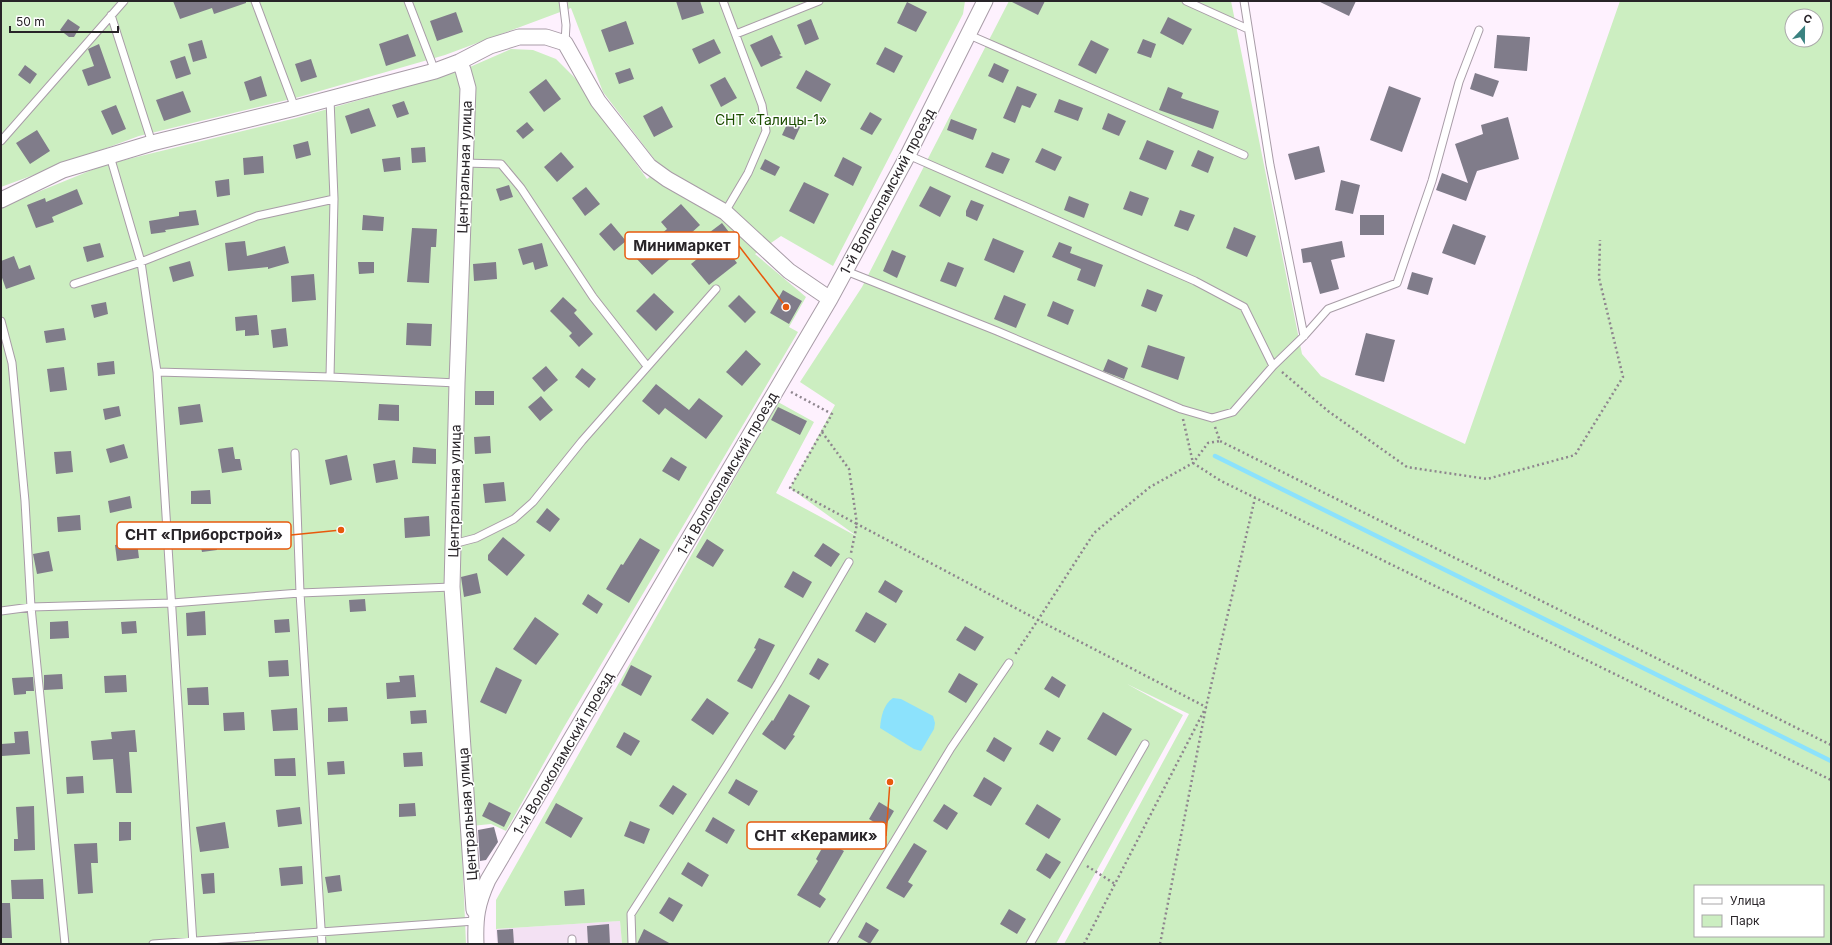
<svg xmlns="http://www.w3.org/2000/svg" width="1832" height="945" font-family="Inter,sans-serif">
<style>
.built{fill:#f3e1f3}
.green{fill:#cceec1;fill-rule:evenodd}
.water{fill:#8ce2fc}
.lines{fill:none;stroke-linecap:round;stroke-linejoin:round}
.stream{stroke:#8ce2fc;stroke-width:4.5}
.building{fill:#807c8a}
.service-casing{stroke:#a89ca7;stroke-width:9}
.minor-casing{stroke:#a89ca7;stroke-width:17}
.path{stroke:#8e858e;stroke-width:2.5;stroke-dasharray:2 3;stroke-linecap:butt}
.service{stroke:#fff;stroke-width:7}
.minor{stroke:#fff;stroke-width:15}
.labels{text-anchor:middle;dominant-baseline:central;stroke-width:3;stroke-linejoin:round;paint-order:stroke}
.park-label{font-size:14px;fill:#1b4d00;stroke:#fff}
.street-label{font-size:14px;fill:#282428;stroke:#fff}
.leader{fill:none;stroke:#e8590c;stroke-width:1.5}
.callout-dot{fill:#e8590c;stroke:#fff;stroke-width:1.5}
.callout{fill:#fff;stroke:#e8590c;stroke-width:1.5}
.callout-label{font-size:15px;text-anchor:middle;font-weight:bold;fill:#282428}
</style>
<rect width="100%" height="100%" fill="#fef1fe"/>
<path class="built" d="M620,921L622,944H497L496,929Z"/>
<path class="green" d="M1,1H965L963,14L833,266L781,236L755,254L806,297L789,327L798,332L564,727L506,831L491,824L461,827L466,944H1V207L104,165L296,118L419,83L463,70L511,49L533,50L556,59L576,79L647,179L661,168L603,92L571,8L445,55L299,97L139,136L1,187Z
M1009,1H1231L1302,354L1321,376L1465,444L1620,1H1831V944H1064L1189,714L1127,684L1183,715L1056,944H622L620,921L496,929V900L778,402L814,422L776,493L858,537L790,488L835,405L800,382L862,287ZM1792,16H1816V40H1792ZM1695,886H1823V936H1695Z"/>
<path class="water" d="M893,698L901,699L933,716L935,723L934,729L921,751L914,749L880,728C881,717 883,705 893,698Z"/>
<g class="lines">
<path class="stream" d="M1215,456L1831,761"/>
</g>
<path class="building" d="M173,1H246V3L214,14L212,8L180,19Z
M676,1H700L704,13L682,20Z
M1010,1H1045L1038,15Z
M1318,1H1356L1349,16Z
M907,2L927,12L916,32L897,23Z
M456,12L463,32L437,41L430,21Z
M1168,17L1192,29L1183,45L1160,33Z
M68,19L80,27L74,37H69L60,30Z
M811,19L819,39L805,45L797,25Z
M626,21L634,44L609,52L601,30Z
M408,34L416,56L386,66L379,44Z
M772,35L781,54L779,55L783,57L761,67L750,45Z
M1497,35L1530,37L1527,71L1494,68Z
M714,39L721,53L699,64L692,49Z
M1143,39L1156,44L1151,58L1137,53Z
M202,40L207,58L193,62L188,44Z
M1091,40L1109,49L1096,74L1078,65Z
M99,44L111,78L88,86L82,70L94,66L88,49Z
M885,47L903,56L894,73L876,64Z
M185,56L191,74L176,79L170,61Z
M311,59L317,77L301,82L295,64Z
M994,63L1009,70L1003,83L988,76Z
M25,65L37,74L30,84L18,75Z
M630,68L634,79L619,84L615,73Z
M806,70L831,84L821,102L796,88Z
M1475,73L1499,81L1493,97L1470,89Z
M261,76L267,96L250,101L244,82Z
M725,77L737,98L721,107L710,85Z
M546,79L561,99L544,112L529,92Z
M1017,86L1037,94L1030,108L1022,105L1015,123L1003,118Z
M1389,86L1421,98L1402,152L1370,140Z
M1168,87L1183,93L1181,98L1219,111L1213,129L1159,110Z
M183,91L191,112L164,121L156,100Z
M1059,99L1083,108L1078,121L1054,112Z
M404,101L409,114L397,118L392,105Z
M116,105L126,129L112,135L101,111Z
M662,106L673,127L654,137L643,116Z
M369,108L376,126L351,134L345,116Z
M870,112L882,119L872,135L860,129Z
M1108,113L1126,121L1119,136L1102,129Z
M1508,117L1519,159L1477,171L1466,201L1436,190L1442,173L1468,183L1455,144L1483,134L1481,125Z
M951,119L977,129L973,140L947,130Z
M789,120L801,125L794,140L782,135Z
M527,122L534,130L523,139L516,131Z
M37,130L50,151L30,164L16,143Z
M1147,140L1174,151L1166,170L1139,159Z
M308,141L311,155L296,159L293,145Z
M1319,146L1325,172L1295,180L1288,154Z
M425,147L426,162L412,163L411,148Z
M1042,148L1062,157L1055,171L1035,162Z
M1198,150L1214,157L1208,173L1191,166Z
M561,152L574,167L557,182L544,167Z
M992,152L1010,159L1003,174L985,167Z
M263,156L264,173L244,175L243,158Z
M400,157L401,170L384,172L382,159Z
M843,157L862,167L853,186L834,176Z
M765,159L780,167L775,176L760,169Z
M229,179L230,195L217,197L215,181Z
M1341,180L1360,185L1353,214L1335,210Z
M804,182L829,194L814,224L789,211Z
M509,185L513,197L500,201L496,189Z
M930,186L951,196L940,217L919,206Z
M586,187L600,204L585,216L572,198Z
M77,189L83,204L52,217L54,222L36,228L27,205L45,198L46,202Z
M1130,191L1149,198L1142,216L1123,209Z
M1069,196L1089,204L1084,218L1064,210Z
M971,200L984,205L977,221L966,216V211Z
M681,204L700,225L667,255L670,259L652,275L635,257L667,229L661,222Z
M196,210L199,225L165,230L166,232L151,234L149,221L179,216V212Z
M1180,210L1195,215L1188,231L1174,226Z
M363,215L384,217L383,231L362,230Z
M1360,215H1384V235H1360Z
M611,223L626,241L614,251L599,234Z
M722,223L735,240L726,248L737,263L709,285L691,264L714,245L706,235Z
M1453,224L1486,236L1475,265L1442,253Z
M1234,227L1256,236L1247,257L1226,248Z
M412,228L437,229L436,247H431L429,283L407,282Z
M993,238L1024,251L1014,273L984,260Z
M245,241L247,256L285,246L289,263L268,269V267L228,271L225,243Z
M1342,241L1345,257L1331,260L1339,289L1320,294L1311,262L1303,263L1301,249Z
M1059,242L1072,247L1070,253L1103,265L1095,287L1077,280L1081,269L1052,257Z
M100,243L104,257L87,262L83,247Z
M542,243L548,266L535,270L533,262L523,265L518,249Z
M892,250L906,256L897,278L883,271Z
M14,256L19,269L30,265L35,279L6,289L1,275V261Z
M190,261L194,276L173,282L169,267Z
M358,262H374V273L359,274Z
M496,262L497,279L474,281L473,264Z
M948,262L964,268L956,287L940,281Z
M1412,272L1433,278L1428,295L1407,289Z
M314,274L316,300L292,302L291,276Z
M1147,289L1163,295L1156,312L1141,306Z
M783,290L802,301L789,324L770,313Z
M654,293L674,312L656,331L636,311Z
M739,295L756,312L745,323L728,306Z
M1004,295L1026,304L1016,328L994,319Z
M563,297L577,310L574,313L593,334L579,347L569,336L572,333L550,311Z
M1053,301L1074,310L1068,325L1047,316Z
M106,302L108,314L94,318L91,305Z
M257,315L259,335L245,336V330L236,331L235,317Z
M407,323L432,324L431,346L406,345Z
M64,328L66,340L46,343L44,331Z
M286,328L288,346L273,348L271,330Z
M1366,333L1395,340L1384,382L1355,375Z
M1148,345L1185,357L1178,380L1141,367Z
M746,350L761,364L742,386L726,372Z
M1108,359L1128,368L1124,379L1103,371Z
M114,361L115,374L98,376L97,363Z
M546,366L558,380L544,392L532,378Z
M64,367L67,390L50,392L47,369Z
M582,368L596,379L589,388L575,377Z
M656,384L689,410L699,398L723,416L706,439L665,408L659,415L642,401Z
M475,391H494V405H475Z
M541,396L553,410L540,421L528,407Z
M200,404L203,422L180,425L178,407Z
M379,404L399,405V421L378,420Z
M119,406L121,416L105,420L103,409Z
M778,407L807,421L800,435L771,420Z
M490,436L491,453L475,454L474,437Z
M124,444L128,458L110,463L106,449Z
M233,447L235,459H240L242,470L222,473L218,449Z
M413,447L436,449V464L412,463Z
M71,451L73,472L56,474L54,452Z
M347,455L352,480L330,485L325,460Z
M671,457L687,467L679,481L662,471Z
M395,460L398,479L376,483L373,464Z
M504,482L506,501L485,503L483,484Z
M210,490L211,504H191V491Z
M130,496L132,508L110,513L108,501Z
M547,508L560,519L550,532L536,522Z
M80,515L81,530L58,532L57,517Z
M429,516L430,536L405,538L404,518Z
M215,536L217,550L202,552L199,539Z
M503,537L525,555L507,576L488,560V555Z
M640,538L660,550L629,603L606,589L621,564L623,565Z
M707,539L724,550L713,567L696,557Z
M137,542L139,558L117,561L115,545Z
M823,543L840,554L831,567L814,556Z
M49,551L53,571L37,574L33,554Z
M793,571L812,582L803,598L784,587Z
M477,573L481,593L464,597L461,577Z
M885,580L903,591L896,603L878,592Z
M588,594L603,604L597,614L582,604Z
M365,599L366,611L350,612L349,600Z
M205,611L206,635L187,636L186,613Z
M866,612L887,624L875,643L855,631Z
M535,617L559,634L536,665L513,649Z
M289,619L290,632L275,633L274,620Z
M68,621L69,638L50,639V622Z
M136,621L137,633L122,634L121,622Z
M965,626L984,637L975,651L956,640Z
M759,638L775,645L752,689L737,681L756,649L754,648Z
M818,658L829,664L819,680L809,674Z
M288,660L289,676L269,677L268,661Z
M631,665L652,676L641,696L621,685Z
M496,667L522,680L506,714L480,702Z
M959,673L978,684L966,703L948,692Z
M62,674L63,689L44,690V675Z
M126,675L127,692L105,693L104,676Z
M414,675L416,697L387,699L386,683L400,682L399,676Z
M1052,676L1066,685L1059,698L1044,689Z
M33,677L34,691H26V694L14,695L12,678Z
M208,687L209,705H188L187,688Z
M789,694L810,706L793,735L795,736L785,750L762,734L772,720L773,721Z
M707,698L729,713L713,735L691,720Z
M347,707L348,721L328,722V708Z
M297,708L298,730L273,731L271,710Z
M426,710L427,723L411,724L410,711Z
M244,712L245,730L224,731L223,713Z
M1103,712L1132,729L1116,756L1087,739Z
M135,730L137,752H129L132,793H116L113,759L93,760L91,741L112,739L111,732Z
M1047,730L1061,738L1053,752L1039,744Z
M28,731L30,754L2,756L1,744L15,743L14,732Z
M624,732L640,741L631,756L616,747Z
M994,737L1012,748L1004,762L986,751Z
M422,752L423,766L404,767L403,753Z
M295,758L296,776H275L274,759Z
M344,761L345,774L328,775L327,762Z
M83,776L84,793L67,794L66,777Z
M984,777L1002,788L991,806L973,796Z
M736,779L758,791L749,806L728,793Z
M673,785L687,794L673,815L659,806Z
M489,802L511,813L504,827L482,816Z
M879,802L894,811L884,828L869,819Z
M415,803L416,816L399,817V804Z
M556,803L583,818L571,838L545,823Z
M944,804L958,813L947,830L933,821Z
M1037,804L1061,819L1049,839L1025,824Z
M34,806L35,850L14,851V839H18L16,807Z
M300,807L302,824L278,827L276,810Z
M713,817L735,830L727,844L705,831Z
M630,821L650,829L644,844L624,836Z
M119,822H131V840L119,841Z
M225,822L229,848L200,852L196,827Z
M494,827L498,842L486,860L480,861L478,830Z
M826,841L844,851L819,894L826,899L820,908L797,895L818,861L816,859Z
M97,843L98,863H91L93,893L78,894L74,844Z
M914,843L927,851L908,882L913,885L904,898L886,888Z
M1046,853L1061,862L1050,879L1036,870Z
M688,862L709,875L702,887L681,874Z
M302,866L303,884L281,886L279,868Z
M214,873L215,893L203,894L201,874Z
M340,875L342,891L328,893L325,877Z
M43,879L44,899H12L11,880Z
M584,889L585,905L565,906L564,891Z
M669,897L683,905L673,922L659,913Z
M1,903H10L12,938H1Z
M1009,909L1026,919L1017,934L1000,924Z
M866,922L879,930L870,944L858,937Z
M609,924L610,944H588L587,926Z
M513,929L514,944H498L497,930Z
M644,929L671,944H637Z"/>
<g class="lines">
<g class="service-casing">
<path id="service" d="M255,1L295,108
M408,1L435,71
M563,1L566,25L565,43
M723,1L762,105L766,131L748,173L725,212
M1186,1L1248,29
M1244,1L1270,165L1304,336
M111,15L152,143
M736,34L819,1
M967,34L1244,155
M1,141L124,1
M908,155L1195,281L1244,307L1273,366
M110,156L141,262L157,372L193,944
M464,163L501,164L521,188L593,297L647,366
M846,271L997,331L1181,409L1212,418L1233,412L1273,366L1304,336L1328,309L1397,283L1432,181L1459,82L1479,30
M74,284L141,262L257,216L334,199
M1,321L12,363L25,501L31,607L65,944
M157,372L330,377L457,383
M330,377L334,199L330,99
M295,453L300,593L322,944
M453,544L476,538L514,519L533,502L582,441L716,289
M1,611L31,607L172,603L300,593L452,587
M572,939V944
M153,944L475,921
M632,944L631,914L727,765L778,683L849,562
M832,944L951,748L1009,663
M1030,944L1145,744"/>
</g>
<g class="minor-casing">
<path id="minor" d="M459,62L463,70L468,88L457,383L452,587L474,910
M1,200L63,170L152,143L295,108L435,71L459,62L490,46L519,37H546L565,43L598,101L649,166L667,179L725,212L789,271L830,299
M476,944C475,918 477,904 488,880L830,299L908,155L985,1"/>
</g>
<path class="path" d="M1282,372L1328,411L1407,467L1487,479L1575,455L1623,377L1599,278L1600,240
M791,392L832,414L790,488L857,524L851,553
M1183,419L1193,463L1221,481L1831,780
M1215,427L1220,441L1831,745
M822,432L849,469L857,524L1038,620L1014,656
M1087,866L1115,884
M1084,944L1206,707L1038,620L1094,533L1150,487L1193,463L1208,443L1220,441
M1160,944L1206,707L1255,498"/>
<use href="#service" class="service"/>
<use href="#minor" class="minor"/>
</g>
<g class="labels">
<g class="park-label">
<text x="771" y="119">СНТ «Талицы-1»</text>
</g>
<g class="street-label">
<text transform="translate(464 167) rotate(-88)">Центральная улица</text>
<text transform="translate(887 191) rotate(-62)">1-й Волоколамский проезд</text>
<text transform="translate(727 473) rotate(-60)">1-й Волоколамский проезд</text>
<text transform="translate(454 491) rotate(-89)">Центральная улица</text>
<text transform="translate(563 753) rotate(-60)">1-й Волоколамский проезд</text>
<text transform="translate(467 814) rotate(-94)">Центральная улица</text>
</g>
</g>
<path class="leader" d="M786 307L739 246M341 530L291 535M890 782L886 836"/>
<g class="callout-dot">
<circle cx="786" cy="307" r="4"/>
<circle cx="341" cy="530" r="4"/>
<circle cx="890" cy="782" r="4"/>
</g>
<g class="callout">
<rect x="625" y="232" width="114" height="27" rx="4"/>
<rect x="117" y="522" width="174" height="27" rx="4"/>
<rect x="747" y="822" width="139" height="27" rx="4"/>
</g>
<g class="callout-label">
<text x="682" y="251">Минимаркет</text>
<text x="204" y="540">СНТ «Приборстрой»</text>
<text x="816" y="841">СНТ «Керамик»</text>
</g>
<rect width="1832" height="945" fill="none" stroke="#282428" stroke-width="4"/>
<rect x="1694" y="885" width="130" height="52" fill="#ffffff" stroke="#a9a7a9"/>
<rect x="1702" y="898" width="20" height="6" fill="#ffffff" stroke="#a9a7a9"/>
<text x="1730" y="905" font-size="12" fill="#282428">Улица</text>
<rect x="1702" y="915" width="20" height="12" fill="#cceec1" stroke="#a9a7a9"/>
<text x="1730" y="925" font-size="12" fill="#282428">Парк</text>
<g transform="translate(1804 28) rotate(22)"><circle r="19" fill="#ffffff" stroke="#a9a7a9"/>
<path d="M0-3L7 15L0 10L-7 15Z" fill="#3a8280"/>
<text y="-6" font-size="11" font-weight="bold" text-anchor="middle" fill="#282428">С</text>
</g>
<path d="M10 26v6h108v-6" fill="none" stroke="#282428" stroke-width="2"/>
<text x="16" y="26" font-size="12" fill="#282428" stroke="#ffffff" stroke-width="3" paint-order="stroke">50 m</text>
</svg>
